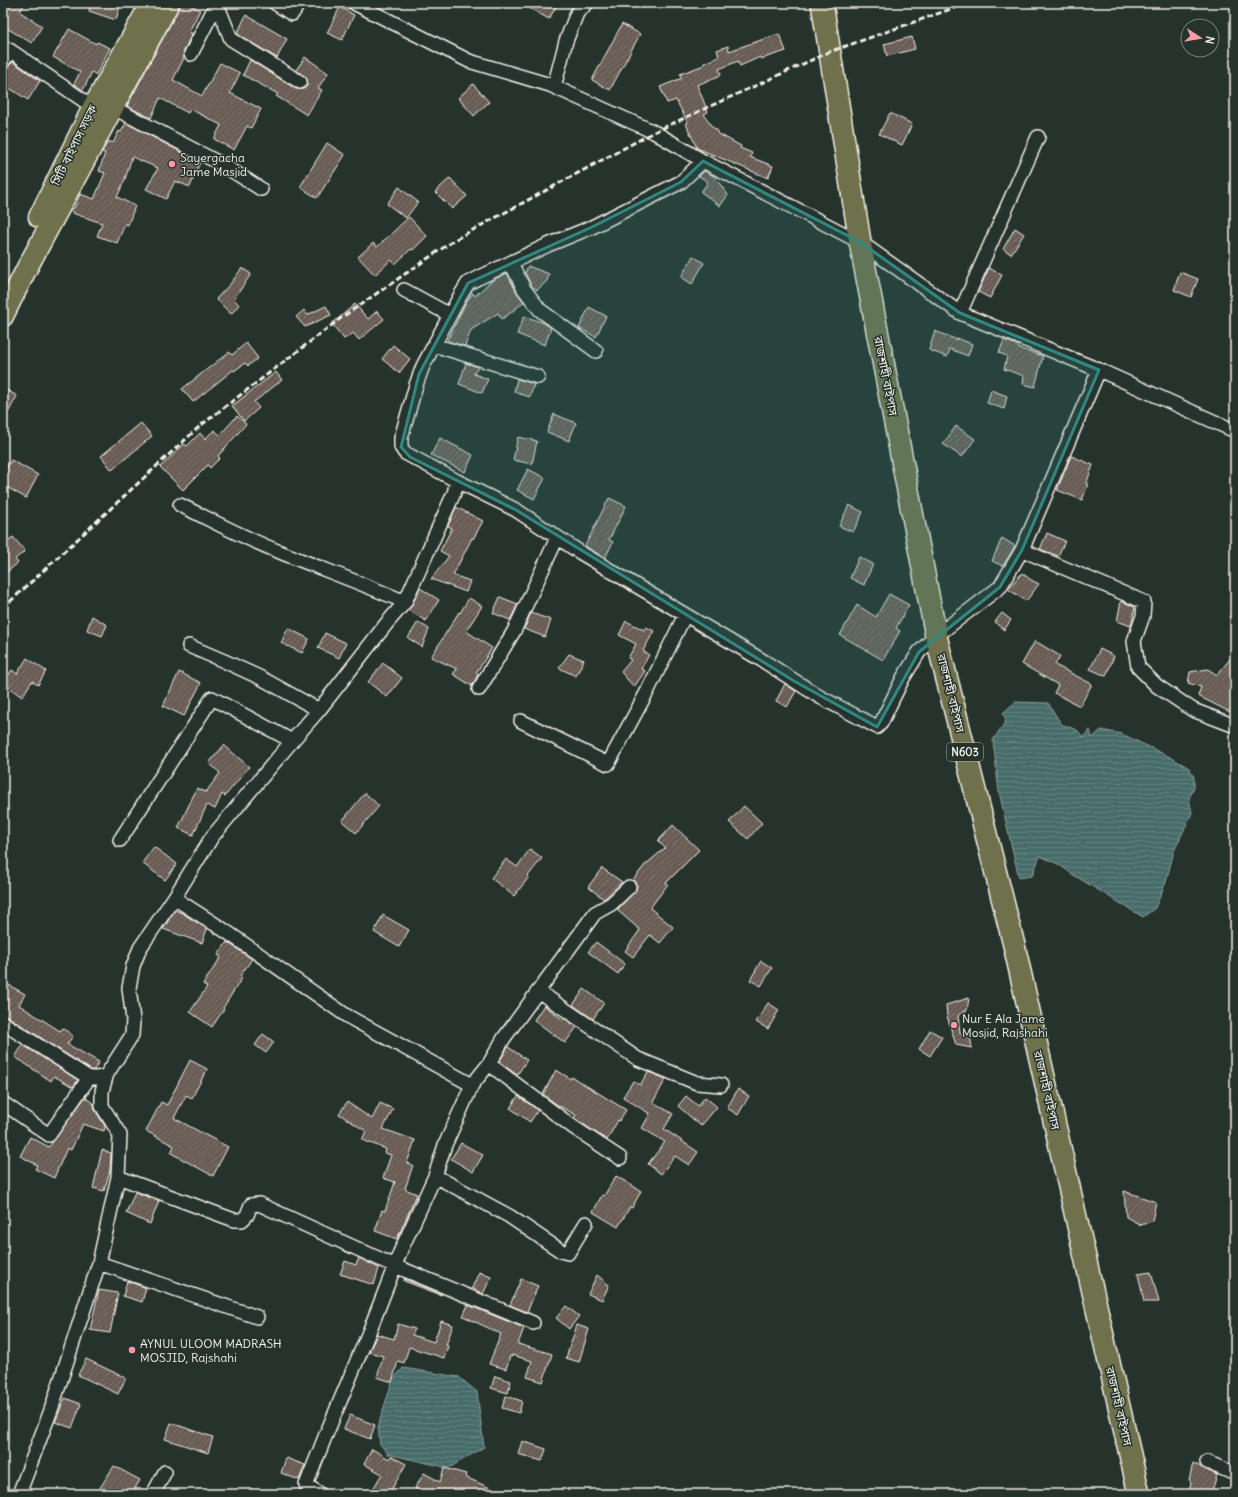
<svg xmlns="http://www.w3.org/2000/svg" width="1238" height="1497" font-family="Delius,'Noto Sans Bengali',sans-serif">
<style>
.water{fill:url(#water-rules);stroke:#8ca19d}
.building{fill:url(#building-hatch);stroke:#f4f1e8}
.lines{fill:none;stroke-linecap:round;stroke-linejoin:round}
.minor-casing{stroke:#f4f1e8;stroke-width:16}
.primary-casing{stroke:#f4f1e8;stroke-width:23}
.trunk-casing{stroke:#f4f1e8;stroke-width:24}
.minor{stroke:#26332d;stroke-width:13}
.primary{stroke:#6e714b;stroke-width:20}
.trunk{stroke:#6e714b;stroke-width:21}
.rail{stroke:#f4f1e8;stroke-width:3;stroke-dasharray:6 3;stroke-linecap:butt}
.marked{fill:#318880;fill-opacity:0.2;stroke:#318880;stroke-width:3;stroke-linejoin:round}
.poi-dot{fill:#ff9aa2;stroke:#26332d;stroke-width:1.5}
.labels{text-anchor:middle;dominant-baseline:central;stroke-width:3;stroke-linejoin:round;paint-order:stroke}
.shield{fill:#26332d;stroke:#b6b8b0;stroke-width:1}
.shield-label{font-size:11px;font-weight:bold;fill:#f4f1e8}
.street-label{font-size:12px;fill:#f4f1e8;stroke:#26332d}
.poi-label{font-size:12px;fill:#f4f1e8;stroke:#26332d;text-anchor:start}
</style>
<defs>
<pattern id="water-rules" width="6" height="5" patternUnits="userSpaceOnUse"><rect width="6" height="5" fill="#476c6b"/><path d="M0 2.5h6" fill="none" stroke="#628180"/></pattern>
<pattern id="building-hatch" width="6" height="6" patternUnits="userSpaceOnUse"><rect width="6" height="6" fill="#685c55"/><path d="M-1 1l2-2M0 6l6-6M5 7l2-2" fill="none" stroke="#7e746d"/></pattern>
</defs>
<rect width="100%" height="100%" fill="#26332d"/>
<filter id="ink" filterUnits="userSpaceOnUse"><feTurbulence type="fractalNoise" baseFrequency=".025" numOctaves="2"/><feDisplacementMap in="SourceGraphic" scale="8" xChannelSelector="R" yChannelSelector="G"/><feConvolveMatrix kernelMatrix="1 2 1 2 8 2 1 2 1" color-interpolation-filters="sRGB"/></filter>
<g filter="url(#ink)">
<path class="water" d="M1015,702L1048,703L1061,724L1077,730L1083,737L1090,730L1092,738L1101,730L1122,734L1170,757L1189,768L1194,777V788L1189,798L1192,813L1174,851L1166,882L1155,908L1143,917L1075,876L1058,864L1040,856L1032,876L1019,878L999,792L993,740L1006,721L1003,713Z
M403,1368L459,1377L477,1392L484,1447L449,1468L388,1454L380,1444L378,1426L393,1379Z"/>
<path class="building" d="M3,3H25L20,12L42,26L32,43L3,26Z
M91,3H111L120,6L116,20L89,11Z
M180,3H187L200,10L189,32L192,33L184,51V58L173,80L202,96L220,63L240,73L230,93L261,109L251,128L247,126L234,150L214,139L221,125L190,109L188,113L160,98L151,118L127,106L179,8Z
M520,3H558L549,19Z
M340,7L354,15L342,40L327,33Z
M246,15L287,39L277,58L237,34Z
M622,24L640,34L610,90L592,80Z
M69,29L96,44L97,42L110,48L96,75L92,72L83,90L74,84L80,72L53,57Z
M779,34L786,51L761,59L760,57L740,66L738,61L719,69L721,75L697,85L708,112L704,114L712,127L718,131L717,133L741,146L740,148L752,153L750,157L773,166L768,178L697,148L686,124L688,123L676,100L667,103L660,87L682,78L680,74L704,65V63L719,57L717,50L728,46L729,51Z
M912,37L915,49L887,56L884,44Z
M305,57L328,73L318,88L322,90L307,115L276,96L278,94L243,75L250,60L296,89H303L307,86V79L296,70Z
M13,62L40,81L28,100L3,84V69L6,68Z
M473,84L489,102L474,116L458,98Z
M890,113L912,124L902,145L879,134Z
M126,123L200,162L190,187L175,181L166,199L146,189L158,168L132,157L125,179L117,197L135,206L128,225L125,224L117,243L97,236L102,223L72,213L80,194L94,199L105,173L99,171L105,153L102,152L108,141L113,143L119,131L121,132Z
M327,143L345,155L317,198L300,187Z
M704,171L714,176L728,195L720,206L701,192L708,182L699,176Z
M450,178L467,196L452,209L435,192Z
M399,187L418,202L406,218L387,204Z
M409,217L427,236L413,250L411,249L395,264L391,260L375,275L358,257L373,243L377,247Z
M1015,228L1024,234L1011,254L1003,249Z
M693,256L704,263L692,284L681,277Z
M528,266L549,274L547,281L537,290L534,288L531,285L525,273Z
M242,268L251,274L234,299L239,305L231,314L216,299L231,283Z
M989,268L1002,275L990,298L978,292Z
M1180,272L1198,279L1191,297L1174,290Z
M507,273L517,293L524,302L509,314L502,319L498,313L471,330L465,346L447,341L466,302L473,293L475,296L491,281Z
M355,304L368,319L377,311L384,319L359,340L353,333L344,339L332,324Z
M326,306L331,315L305,327L296,317L304,310L307,315Z
M589,307L606,316L596,337L579,328Z
M524,316L544,323L551,328L545,345L517,334Z
M935,331L957,340V338L972,344L968,356L950,349L947,357L929,350Z
M1004,340L1019,346L1018,348L1043,356L1035,387L1023,384L1024,376L1004,369L1007,356L999,353Z
M246,343L258,358L248,366L245,363L234,371L233,370L193,402L182,389L229,352L232,355Z
M393,345L410,359L399,373L382,359Z
M466,363L478,367L474,374L488,379L482,393L459,384Z
M276,372L282,380L254,402L259,408L244,421L232,406Z
M517,379L534,384L530,397L514,392Z
M3,388L17,396L3,422Z
M991,390L1007,396L1004,409L987,403Z
M554,414L576,423L569,441L547,432Z
M237,416L246,424L218,456L220,458L210,468L208,465L183,490L160,467L184,444L187,446L200,433L205,439L214,430L220,435Z
M141,423L152,436L112,470L101,456Z
M956,426L975,439L962,457L943,444Z
M518,437L537,441L532,464L513,460Z
M440,438L473,455L465,472L431,455Z
M1071,456L1093,465L1086,484L1088,485L1082,500L1057,490Z
M11,460L38,475L26,498L3,485V475Z
M528,469L545,478L534,499L517,490Z
M609,498L626,506L609,540L613,542L605,558L585,546Z
M849,505L863,512L853,532L839,526Z
M456,507L483,521L473,539L472,538L453,575L470,581L466,592L431,579L449,556L440,551L452,528L448,526Z
M1047,533L1065,541L1058,556L1040,549Z
M13,537L25,551L15,559L18,563L3,575V544Z
M1002,538L1015,546L1003,566L992,561Z
M859,557L873,564L864,585L850,578Z
M1022,573L1031,580L1039,584L1026,601L1008,589Z
M420,588L439,600L426,621L408,610L412,605Z
M889,594L909,605L896,628L900,631L883,660L840,635L857,605L876,617Z
M500,597L518,604L510,620L493,613Z
M469,598L482,606L466,631L492,648L476,673L478,675L472,686L453,674L457,669L431,657L459,612L460,613Z
M1121,601L1135,607L1131,626L1117,621Z
M531,613L551,620L545,637L524,629Z
M1002,613L1011,620L1004,630L995,622Z
M92,616L107,625L102,636L87,630Z
M626,621L644,630L646,627L654,631L643,651L649,655L641,669L645,671L634,687L621,672L631,660L628,658L636,644L619,635Z
M418,622L429,629L422,647L408,638Z
M288,628L309,639L302,653L281,643Z
M325,633L346,643L339,658L318,648Z
M1035,641L1060,656L1055,665L1092,684L1080,706L1054,693L1058,685L1022,664Z
M1100,649L1114,656L1106,676L1090,669Z
M1235,653V696L1230,712L1198,696L1201,687L1188,683L1190,672L1208,669L1217,675Z
M569,654L584,660L576,676L559,668Z
M27,658L46,671L38,685L32,681L22,697L3,683L12,670L17,674Z
M383,663L402,678L387,697L368,682Z
M179,672L201,683L184,716L163,706Z
M785,684L796,691L787,707L776,701Z
M224,745L249,767L225,796L222,794L215,809L207,805L193,835L178,828L197,788L206,792L220,773L209,763Z
M365,793L379,806L356,833L342,821Z
M744,806L762,823L748,839L729,822Z
M673,825L699,850L666,883L668,884L650,908L673,927L660,943L650,935L633,957L625,951L640,930L617,910L636,890L637,885L633,880L645,865L665,848L658,841Z
M154,847L177,864L165,880L142,863Z
M530,849L542,858L528,876L529,877L514,896L491,878L506,859L517,867Z
M602,868L622,882L604,899L588,887Z
M175,910L182,913L207,929L202,943L163,929Z
M383,915L409,930L399,947L374,932Z
M227,942L252,959L240,976L242,978L223,1008L224,1009L212,1027L190,1012L207,987L203,984L221,957L218,955Z
M596,942L625,964L618,974L588,952Z
M761,961L772,968L761,986L750,980Z
M3,982L25,994L19,1005L60,1031L63,1028L73,1036L67,1044L99,1062L94,1070H91L7,1016L3,1015Z
M584,989L604,1003L593,1019L573,1005Z
M969,998L967,1010L958,1015L960,1033L970,1035L972,1048L956,1045L947,1016L946,1005Z
M768,1003L779,1010L768,1029L756,1022Z
M544,1005L563,1020L564,1018L577,1027L565,1043L534,1020Z
M930,1030L942,1037L930,1056L919,1049Z
M263,1034L274,1042L266,1053L255,1045Z
M23,1045L78,1080L73,1087L54,1076L51,1081L15,1057Z
M508,1047L527,1060L517,1075L499,1062Z
M190,1060L207,1069L192,1098L186,1095L174,1118L228,1147L213,1176L171,1153L174,1146L146,1131L161,1102L167,1105Z
M556,1070L571,1079L572,1077L626,1110L619,1121L618,1120L607,1140L574,1118L576,1115L556,1104L543,1094Z
M648,1072L666,1079L653,1102L673,1114L664,1129L698,1152L689,1165L675,1156L661,1174L648,1164L665,1142L642,1128L650,1114L623,1097L633,1081L640,1085Z
M738,1089L749,1096L738,1115L727,1108Z
M89,1092L86,1098L94,1104L95,1110L105,1126L104,1131L83,1124L71,1150L67,1148L54,1178L35,1169L37,1165L20,1156L30,1137L49,1147Z
M518,1096L538,1110L530,1122L510,1108Z
M686,1096L698,1106L705,1097L717,1107L701,1126L678,1106Z
M347,1102L372,1119L380,1103L393,1109L383,1129L415,1140L407,1163L413,1165L405,1189L417,1194L397,1239L375,1231L382,1210L385,1211L395,1182L383,1178L391,1155L385,1153L386,1149L362,1140L366,1131L339,1114Z
M461,1143L483,1155L473,1172L451,1159Z
M102,1150L111,1153L110,1170L104,1191L93,1188Z
M616,1176L641,1191L632,1208L630,1207L618,1227L593,1212L602,1195L604,1196Z
M1124,1191L1156,1202L1152,1221L1141,1225L1126,1217Z
M135,1192L159,1201L150,1224L126,1213Z
M359,1258L379,1268L374,1285L340,1274L345,1261L356,1265Z
M479,1272L491,1277L483,1294L472,1288Z
M1151,1272L1159,1302H1144L1138,1274Z
M597,1275L609,1285L602,1300L588,1294Z
M404,1279L442,1294L441,1295L404,1281Z
M521,1279L538,1286L527,1312L510,1305Z
M127,1281L146,1288L142,1302L123,1296Z
M99,1290L118,1293L110,1333L90,1330Z
M468,1305L524,1328L518,1344L552,1354L543,1382L527,1377L532,1361L512,1355V1357L510,1356L506,1369L489,1364L501,1334L463,1316Z
M566,1306L579,1316L569,1329L556,1318Z
M441,1321L453,1325L446,1345L448,1346L444,1358L409,1347L404,1363L398,1361L392,1382L377,1377L383,1356L369,1352L377,1334L394,1339L398,1324L415,1329L412,1335L434,1342Z
M577,1325L589,1329L579,1362L566,1358Z
M86,1359L126,1378L118,1394L78,1375Z
M495,1376L511,1381L508,1393L491,1388Z
M506,1396L522,1401L519,1413L502,1408Z
M65,1398L81,1404L72,1428L55,1422Z
M350,1415L375,1425L370,1439L344,1429Z
M171,1423L213,1437L208,1453L165,1439Z
M522,1441L546,1449L542,1461L518,1454Z
M372,1449L389,1459L391,1456L406,1464L389,1494H370L382,1474L364,1464Z
M286,1458L305,1465L299,1480L281,1473Z
M1193,1463L1217,1475L1211,1494H1189L1191,1481L1189,1480Z
M114,1466L140,1480L132,1494H96Z
M444,1468L466,1474L465,1477L504,1494H425L415,1488L424,1473L440,1482Z"/>
<g class="lines">
<g class="minor-casing">
<path id="minor" d="M215,3L217,4L231,39L300,82
M275,3L292,14L299,3
M354,3L469,61L550,85L654,132L703,161L860,242L960,313L1099,370L1235,431
M3,47L11,51L93,107
M191,54L217,3
M3,61L11,51
M554,87L566,41L577,13L587,3
M112,107L223,165L261,189
M511,263L524,289L540,310L596,351
M404,290L450,315
M960,313L1038,137
M434,345L538,377
M457,481L516,510L581,553L765,662L820,697L877,727L881,723L903,678L919,652L936,636L1000,587L1022,550L1099,370
M180,505C213,521 246,539 280,552C322,569 364,584 405,602
M1022,550L1144,602L1143,616L1134,641L1138,667L1157,686L1193,710L1235,726
M189,646L224,661L261,678L319,710
M479,689L514,631L557,538
M521,721L608,764L648,690L685,615
M120,840L212,698L292,741
M538,991L638,1059L697,1083L721,1085
M3,1023L89,1078
M489,1064L573,1127L620,1158
M472,1085L489,1064L504,1038L595,913L611,904L629,887
M3,1103L49,1135L89,1078H96L106,1076
M435,1176L509,1216L561,1251L568,1253L586,1223
M118,1177L234,1220H242L247,1215L251,1205L259,1204L395,1266L533,1323
M99,1263L257,1317
M1207,1462L1235,1474
M19,1494L51,1410L99,1263L118,1177L120,1135L102,1106V1091L107,1074L132,1035L133,1020L129,988L133,966L140,948L174,898
M153,1494L165,1472
M320,1494L306,1485L325,1437L369,1332L401,1250L435,1176L445,1145L472,1085L347,1016L227,932L174,898L212,837L292,741L319,710L387,623L405,602L454,493L457,481L405,453L401,447V438L416,385L423,366L460,296L468,283L478,278L548,245L592,227L681,182L703,161"/>
</g>
<g class="primary-casing">
<path id="primary" d="M39,217L93,107L151,3
M3,316L27,268L169,3"/>
</g>
<g class="trunk-casing">
<path id="trunk" d="M822,3L860,242L936,636L1014,945L1139,1494"/>
</g>
<use href="#minor" class="minor"/>
<use href="#primary" class="primary"/>
<use href="#trunk" class="trunk"/>
<path class="rail" d="M3,608L200,426L341,318L456,239L654,132L829,52L968,3"/>
</g>
</g>
<path class="marked" d="M703,161L860,242L960,313L1099,370L1022,550L1000,587L919,652L877,727L794,681L516,510L410,457L401,447L419,374L468,283L592,227L681,182Z"/>
<g class="poi-dot">
<circle cx="172" cy="164" r="4"/>
<circle cx="954" cy="1025" r="4"/>
<circle cx="132" cy="1350" r="4"/>
</g>
<g class="labels">
<rect class="shield" x="947" y="743" width="36" height="18" rx="3"/>
<g class="shield-label">
<text x="965" y="752">N603</text>
</g>
<g class="street-label">
<text transform="translate(74 145) rotate(-64)">সিটি বাইপাস সড়ক</text>
<text transform="translate(886 376) rotate(79)">রাজশাহী বাইপাস</text>
<text transform="translate(951 693) rotate(76)">রাজশাহী বাইপাস</text>
<text transform="translate(1047 1090) rotate(77)">রাজশাহী বাইপাস</text>
<text transform="translate(1119 1406) rotate(77)">রাজশাহী বাইপাস</text>
</g>
<g class="poi-label">
<text x="180" y="157">Sayergacha<tspan x="180" dy="14">Jame Masjid</tspan></text>
<text x="962" y="1018">Nur E Ala Jame<tspan x="962" dy="14">Mosjid, Rajshahi</tspan></text>
<text x="140" y="1343">AYNUL ULOOM MADRASH<tspan x="140" dy="14">MOSJID, Rajshahi</tspan></text>
</g>
</g>
<rect width="1238" height="1497" fill="none" stroke="#26332d" stroke-width="16"/>
<rect x="8" y="8" width="1222" height="1481" fill="none" stroke="#f4f1e8" stroke-width="1.5" filter="url(#ink)"/>
<g transform="translate(1200 38) rotate(102)"><circle r="19" fill="#26332d" stroke="#787f78"/>
<path d="M0-3L7 15L0 10L-7 15Z" fill="#ff9aa2"/>
<text y="-6" font-size="11" font-weight="bold" text-anchor="middle" fill="#f4f1e8">N</text>
</g>
</svg>
